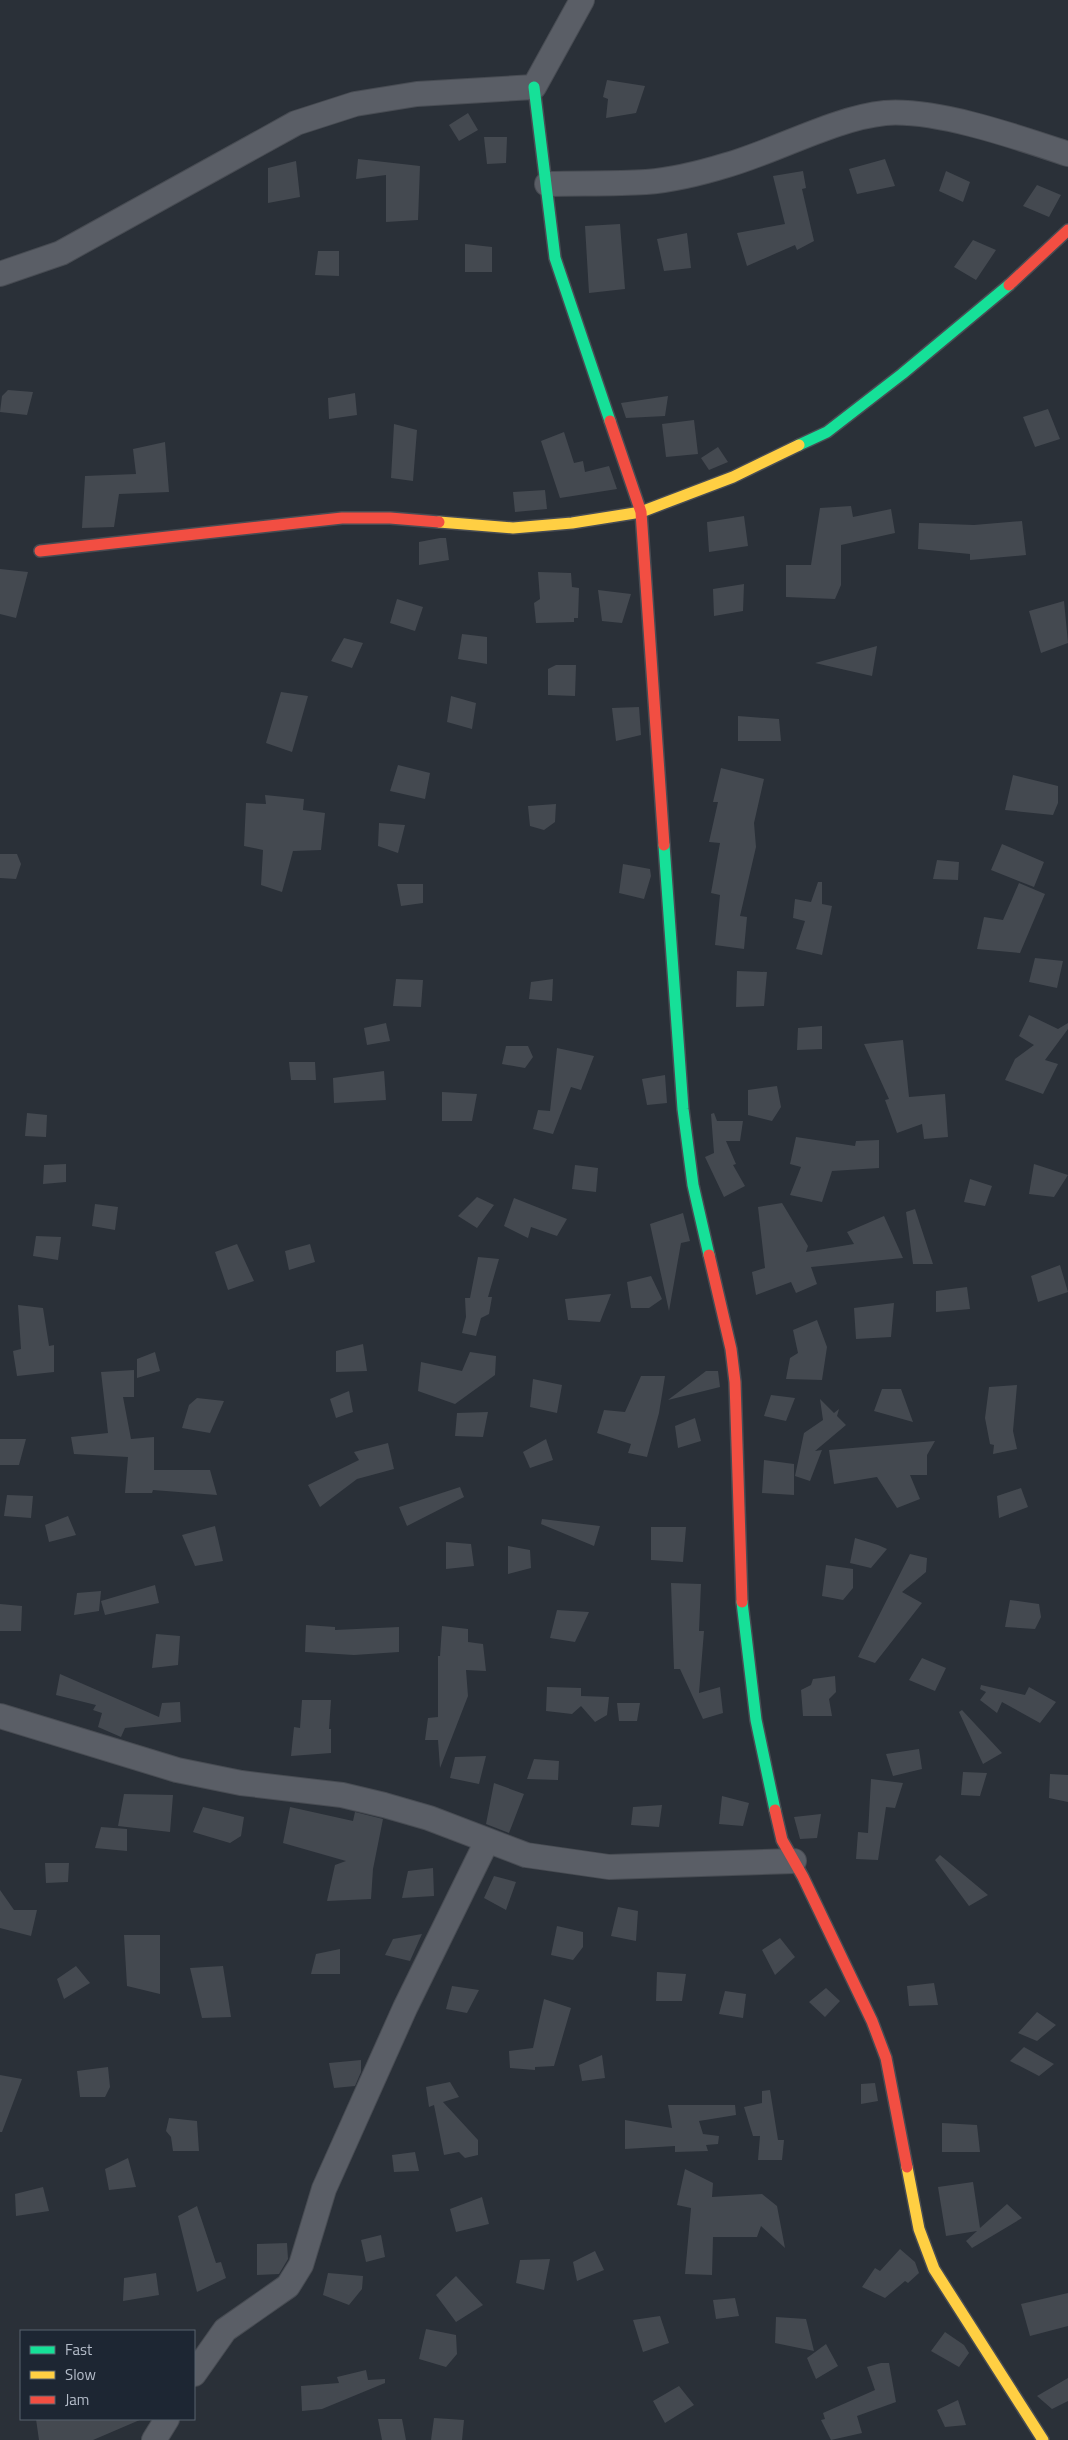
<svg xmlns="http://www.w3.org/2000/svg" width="1068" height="2440" font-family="'Titillium Web',sans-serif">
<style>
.building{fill:#444950}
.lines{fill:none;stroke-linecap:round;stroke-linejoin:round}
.street-casing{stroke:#484c53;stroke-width:26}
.fast-casing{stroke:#484c53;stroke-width:14}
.slow-casing{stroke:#484c53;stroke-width:14}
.jam-casing{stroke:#484c53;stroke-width:14}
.street{stroke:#5a5e66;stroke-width:24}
.fast{stroke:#16e098;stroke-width:11}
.slow{stroke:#ffcf43;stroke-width:11}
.jam{stroke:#f24e42;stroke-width:11}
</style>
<rect width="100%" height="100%" fill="#2a3038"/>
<path class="building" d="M607,80L645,86L636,113L606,118L608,99L603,97Z
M468,113L478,130L459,141L449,125Z
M484,137H507L506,163L487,164Z
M358,159L420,166L418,220L386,222V175L356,179Z
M885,159L895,186L857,194L849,169Z
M296,161L300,197L268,203V168Z
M803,171L806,188L802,189L814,241L797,250L795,245L747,266L737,233L785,224L773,176Z
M946,171L970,182L963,202L939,191Z
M1037,185L1061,195L1049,217L1023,206Z
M620,224L625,289L589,293L585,226Z
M687,233L691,268L664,271L657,239Z
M973,240L996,250L976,280L954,267Z
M465,244L492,247V272H465Z
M318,251H339V276L315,275Z
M8,390L33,392L27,415L0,412L2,396Z
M355,393L357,415L329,419L328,398Z
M668,396L665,416L626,418L621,403Z
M1048,409L1060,439L1035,447L1023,417Z
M694,420L698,454L666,457L662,424Z
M394,424L417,430L413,481L391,478Z
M564,432L574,463L583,461L585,472L609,466L617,489L560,498L541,441Z
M165,442L169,492L119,494L114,527L82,528L85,476L136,474L133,449Z
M718,447L728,462L709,470L701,458Z
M545,490L547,509L515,512L513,492Z
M851,506L853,517L891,509L895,533L841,545V585L835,599L786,597V565H811L820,508Z
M744,516L748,546L709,552L707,522Z
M1022,521L1026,555L970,560V554L918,549L919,523L974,525Z
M440,538H446L449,560L419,565V542Z
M0,569L28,572L16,618L0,614Z
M538,572L571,573L572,587L579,588L578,618H574V622L536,623L534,603L540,599Z
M744,584L743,611L714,616L713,589Z
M598,590L631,594L622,623L602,621Z
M397,599L423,607L415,631L390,623Z
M1064,601L1068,643L1041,653L1029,611Z
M462,634L487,637V664L458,659Z
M344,638L363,643L352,668L331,661Z
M877,646L872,676L815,663Z
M556,665H576L575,696L548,695V669Z
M281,692L308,696L292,752L266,743Z
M451,696L476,703L472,729L447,722Z
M639,707L641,735L616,741L612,708Z
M738,716L779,719L781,741H738Z
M398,765L430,773L425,799L390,791Z
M721,768L764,779L754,823L756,847L740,916L747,917L744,949L715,945L720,895L711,893L720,843L709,842L718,802H713Z
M1013,775L1058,786V803L1053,815L1005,810Z
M265,795L304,799L303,810L325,813L321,850L293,851L282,892L261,885L263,850L244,846L246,803L266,804Z
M556,804L555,822L544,830L530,826L528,806Z
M379,823L405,825L398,853L378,846Z
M1002,844L1044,862L1034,887L991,870Z
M0,854H17L21,864L16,879L0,878Z
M937,860L959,862L958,880L933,879Z
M623,864L650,869L651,876L644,899L619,893Z
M818,882H822V904L832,906L822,955L796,949L805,921L793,918L795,899L811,902Z
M1019,883L1045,894L1020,953L977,949L984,917L1003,920Z
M397,884H423V903L401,906Z
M1035,958L1063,961L1057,988L1029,982Z
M737,971L767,972L764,1006L736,1007Z
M396,979L423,980L421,1007L393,1006Z
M553,979L552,1001L529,999L531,982Z
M1029,1015L1058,1029L1068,1023V1029L1045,1060L1058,1064L1043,1094L1005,1080L1015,1059L1034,1045L1019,1036Z
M386,1023L390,1041L367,1045L364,1028Z
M822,1026V1049L797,1050L798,1028Z
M903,1040L909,1097L945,1094L948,1137L924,1139L922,1124L897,1133L885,1100L889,1099L864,1044Z
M506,1046H528L533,1057L525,1068L502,1064Z
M557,1048L594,1056L581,1090L571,1087L553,1134L533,1129L538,1110L550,1111Z
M289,1062H315L316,1080H291Z
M384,1071L386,1100L334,1103L333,1078Z
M665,1075L667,1103L647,1105L642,1079Z
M777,1086L781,1107L772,1121L748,1115V1090Z
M442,1092L477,1094L472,1121H442Z
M27,1113L47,1115L46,1137L25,1136Z
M714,1113L717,1121H743L740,1141H726L736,1164L733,1165L745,1186L724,1197L705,1157L714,1153L711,1114Z
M796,1137L855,1146L856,1141L879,1140V1168L832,1171L822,1202L790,1195L801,1167L790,1164Z
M66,1164V1182L43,1184L44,1165Z
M1034,1164L1068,1175L1054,1197L1029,1194Z
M575,1165L598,1168L596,1192L572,1189Z
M970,1179L992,1186L985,1206L964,1202Z
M477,1197L494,1205L477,1228L458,1216Z
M514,1198L567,1219L557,1236L531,1227L528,1238L504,1226Z
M782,1203L808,1246L806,1252L854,1244L847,1232L884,1216L903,1258L811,1267L817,1284L796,1293L791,1282L756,1295L752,1272L765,1268L758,1207Z
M95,1204L118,1207L115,1230L92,1226Z
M915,1209L933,1264H913L906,1212Z
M683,1213L690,1241L681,1243L669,1311L650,1224Z
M36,1236L61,1237L58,1260L33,1256Z
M237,1244L254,1281L228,1290L215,1252Z
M310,1244L315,1262L289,1270L285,1251Z
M478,1257L499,1259L488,1297H492L489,1314L481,1318L476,1336L462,1333L466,1317L465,1298H470Z
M1060,1265L1068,1292L1038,1302L1031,1276Z
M651,1276L662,1299L649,1308H631L627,1282Z
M967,1287L970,1309L936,1312V1291Z
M611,1294L600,1322L568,1320L565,1299Z
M894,1303L891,1337L856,1339L854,1308Z
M18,1305L43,1308L49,1346L54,1345V1372L17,1376L13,1351L21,1349Z
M817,1320L827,1347L822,1380L786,1379L790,1358L798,1353L793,1330Z
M363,1344L367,1371L336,1372V1351Z
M155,1352L160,1371L137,1378V1359Z
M470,1352L496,1356L495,1375L455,1404L418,1391L421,1362L462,1371Z
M134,1370V1397H123L131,1439L154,1437V1470H210L217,1495L153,1490L152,1493H125L128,1457L74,1454L71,1437L108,1433L101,1372Z
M706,1371H718L720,1387L668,1400Z
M641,1376H665L659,1413L647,1457L628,1453L631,1444L597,1433L604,1410L625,1412Z
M533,1379L562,1385L557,1413L530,1407Z
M1017,1385L1013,1431L1017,1449L993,1454L994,1445L990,1444L985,1418L989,1387Z
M882,1389H901L913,1422L874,1411Z
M349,1391L353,1412L336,1418L330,1399Z
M771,1395L795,1398L786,1421L764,1416Z
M197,1398L224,1401L210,1433L182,1428L189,1405Z
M820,1399L834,1413L839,1409L837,1416L846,1425L815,1451L822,1450L810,1481L795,1476L804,1433L823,1420Z
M488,1412L483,1437L455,1436L457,1413Z
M695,1418L701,1441L678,1448L675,1426Z
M0,1439H26L19,1465H0Z
M546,1439L553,1460L530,1468L523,1452Z
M935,1441L927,1455V1475H910L920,1499L897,1508L877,1477L834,1484L829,1450Z
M388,1443L394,1469L357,1479L320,1507L308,1485L359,1460L354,1452Z
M764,1460L794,1464V1495L762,1493Z
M460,1487L464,1497L407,1526L399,1507Z
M1021,1488L1028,1507L999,1518L997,1496Z
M7,1495L33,1496L31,1518L4,1516Z
M68,1516L76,1535L49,1542L45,1525Z
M542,1519L600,1526L594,1546L541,1524Z
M215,1526L223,1561L195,1566L182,1535Z
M651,1527H686L683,1562L651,1560Z
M855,1538L878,1545L887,1549L871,1568L850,1563Z
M446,1542L471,1544L474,1566L446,1569Z
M508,1546L530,1550L531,1568L508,1574Z
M910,1554L927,1558L926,1572L902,1592L922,1603L875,1663L858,1657Z
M826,1565L853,1569V1588L843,1600L822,1596Z
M671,1583L701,1584L699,1631H704L699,1693L720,1687L723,1713L703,1719L680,1669H674Z
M155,1585L159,1603L105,1615L101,1601Z
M101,1591L99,1611L74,1615L77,1593Z
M1010,1600L1039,1604L1041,1617L1035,1629L1005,1627Z
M0,1604L22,1606L21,1631H0Z
M557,1610L589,1612L575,1642L550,1638Z
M306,1625L335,1627V1630L399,1627V1652L354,1655L305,1652Z
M442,1626L468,1629V1642L483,1644L486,1671L466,1670L468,1696L440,1768L438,1740H425L428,1718L438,1717V1656H440Z
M156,1634L180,1636L178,1665L152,1668Z
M922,1658L946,1668L935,1691L909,1680Z
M60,1674L159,1717L162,1703L180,1702L181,1722L125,1728L121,1737L98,1727L102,1713L93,1710L96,1705L56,1695Z
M835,1676L836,1692L829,1699L832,1716H803L801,1690L811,1685L813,1679Z
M981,1685L1025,1695L1029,1687L1056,1702L1040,1723L1002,1702L997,1713L980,1700L986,1692L980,1689Z
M547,1687L581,1688V1696L609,1697L607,1715L595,1722L581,1706L572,1714L546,1711Z
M302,1700H331L329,1729H331V1753L291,1756L294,1727L300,1728Z
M617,1703H640L637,1721H619Z
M962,1710L1002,1753L983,1764L959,1712Z
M919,1749L922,1769L893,1776L886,1754Z
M486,1756L479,1784L450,1778L455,1757Z
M534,1759L559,1761L558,1780L527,1779Z
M963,1772L987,1773L980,1796L961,1795Z
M1050,1774L1068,1775V1802L1049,1798Z
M871,1779L903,1783L895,1808L886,1807L878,1860L856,1859L858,1832L868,1833Z
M494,1783L524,1794L509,1833L486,1824Z
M124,1794L173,1795L170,1832L118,1826Z
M722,1796L749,1803L743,1826L719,1824Z
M662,1805L659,1827L631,1825L633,1807Z
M203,1807L244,1817L241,1836L230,1843L193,1832Z
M290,1807L353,1821L355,1812L383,1819L373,1869L371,1899L327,1901L335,1865L346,1861L283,1843Z
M821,1814L817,1838L800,1839L794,1817Z
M101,1827L127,1829V1851L95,1848Z
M940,1855L988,1895L969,1906L935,1860Z
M45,1863H69L68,1882L46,1883Z
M433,1868L434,1896L402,1898L408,1871Z
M494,1876L516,1882L506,1910L484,1898Z
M0,1890L14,1910H37L31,1936L0,1928Z
M618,1907L638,1911L636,1941L611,1936Z
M557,1926L583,1932V1947L573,1960L551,1955Z
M422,1934L410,1961L385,1955L393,1939Z
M124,1935H160V1994L127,1986Z
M780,1938L795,1957L775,1975L762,1950Z
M340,1949V1974H311L316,1954Z
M76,1966L90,1983L64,1999L57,1979Z
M223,1966L231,2017L202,2018L190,1968Z
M657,1972L686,1974L682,2001H656Z
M934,1983L938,2005L909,2006L907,1986Z
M452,1986L479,1990L467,2013L446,2009Z
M826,1988L840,2001L825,2017L809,2002Z
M725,1991L746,1994L743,2018L719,2014Z
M544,1999L571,2008L554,2066L535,2067V2070L510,2068L509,2051L533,2048Z
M1037,2012L1056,2025L1037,2041L1018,2033Z
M1024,2047L1054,2064L1039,2076L1010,2061Z
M602,2055L605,2078L582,2081L579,2065Z
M361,2060V2072L355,2086L334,2088L329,2063Z
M108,2067L110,2087L105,2097H80L77,2071Z
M0,2075L22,2079L2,2132H0Z
M450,2082L459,2097L443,2102L478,2140V2155L465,2158L459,2152L444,2155L434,2105L429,2107L426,2087Z
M875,2083L878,2101L861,2104V2084Z
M770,2090L778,2140H784L782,2160H758L760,2136H753L744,2107L762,2103V2091Z
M668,2105H735L736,2115L699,2121L703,2134L719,2136L718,2144L706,2145L708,2151L675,2152V2146L625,2149V2120L672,2128Z
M169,2118L197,2121L199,2151H173L171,2137L166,2131Z
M942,2123L977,2125L980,2152H942Z
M415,2152L419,2171L394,2172L392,2155Z
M128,2158L136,2187L109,2190L105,2169Z
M685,2169L713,2183L712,2197L762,2194L777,2206L785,2248L761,2226L757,2237H713L712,2275L685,2274L691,2208L677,2205Z
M973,2182L980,2228L1007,2204L1022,2218L972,2248L966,2241L977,2231L946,2236L938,2187Z
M43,2187L49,2211L16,2216L15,2194Z
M482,2197L489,2224L456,2232L450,2209Z
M197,2206L216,2263L221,2262L226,2278L197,2292L178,2216Z
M381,2235L385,2257L366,2262L361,2240Z
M287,2243L288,2259L279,2274L257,2275V2244Z
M900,2249L915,2262L919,2273L908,2283L905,2281L885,2298L862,2287L875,2268L880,2271Z
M595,2251L604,2270L577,2281L573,2262Z
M550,2259L544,2290L516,2283L520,2260Z
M156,2273L159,2295L123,2301L124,2278Z
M328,2273L363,2276L362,2289L349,2305L323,2295Z
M456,2276L483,2305L456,2322L436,2295Z
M1068,2293V2326L1030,2336L1021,2304Z
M735,2298L739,2316L716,2319L713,2300Z
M660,2316L669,2343L643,2352L633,2320Z
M776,2317L806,2319L814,2351L775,2343Z
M426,2329L456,2335L457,2354L446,2367L419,2359Z
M945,2332L964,2345L969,2353L959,2367L931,2351Z
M826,2344L838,2366L816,2379L807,2358Z
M881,2363H889L896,2402L857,2416L862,2433L831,2440L821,2420L825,2419L823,2413L875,2390L867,2367Z
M366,2370L368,2380L385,2379V2383L322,2409L302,2411L301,2386L339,2383L337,2377Z
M1068,2378V2401L1052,2409L1037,2396Z
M679,2386L694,2405L665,2423L653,2401Z
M958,2400L966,2425L945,2427L937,2410Z
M434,2418L464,2420L462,2440H431Z
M36,2419H142L93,2440H39Z
M378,2419H402L406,2440H382Z"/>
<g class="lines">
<g class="street-casing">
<path id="street" d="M547,184C580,183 613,184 646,182C673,180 701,173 727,165C776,151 835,118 885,113C937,109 1017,137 1068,154
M0,274L61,253L296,123L355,104L417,94L534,87L582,0
M0,1716L177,1770L241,1783L342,1795L384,1805L429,1818L526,1855L609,1867L794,1861
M194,2374L225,2330L288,2286L301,2265L324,2189L405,2008L487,1841
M154,2440L167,2419"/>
</g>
<g class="fast-casing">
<path id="fast" d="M534,87L555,258L610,421
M799,445L827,432L902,374L1009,285
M664,845L683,1109L693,1185L709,1255
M742,1602L756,1720L775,1810"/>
</g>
<g class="slow-casing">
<path id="slow" d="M439,522L513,528L572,523L641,512L733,477L799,445
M907,2167L919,2229L934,2269L1043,2440"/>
</g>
<g class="jam-casing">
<path id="jam" d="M1009,285L1068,230
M610,421L641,512L664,845
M40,551L342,518H390L439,522
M709,1255L731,1349L735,1382L742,1602
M775,1810L782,1840L803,1877L872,2021L886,2058L907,2167"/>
</g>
<use href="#street" class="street"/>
<use href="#fast" class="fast"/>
<use href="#slow" class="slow"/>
<use href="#jam" class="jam"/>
</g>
<rect x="20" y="2330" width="175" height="90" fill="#1d2633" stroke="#59626f"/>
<rect x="30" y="2346" width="25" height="8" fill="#16e098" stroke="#59626f"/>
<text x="65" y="2355" font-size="15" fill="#b4bcc9">Fast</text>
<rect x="30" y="2371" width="25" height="8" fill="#ffcf43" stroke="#59626f"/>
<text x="65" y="2380" font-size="15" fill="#b4bcc9">Slow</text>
<rect x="30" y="2396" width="25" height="8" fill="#f24e42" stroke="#59626f"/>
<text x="65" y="2405" font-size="15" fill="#b4bcc9">Jam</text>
</svg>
